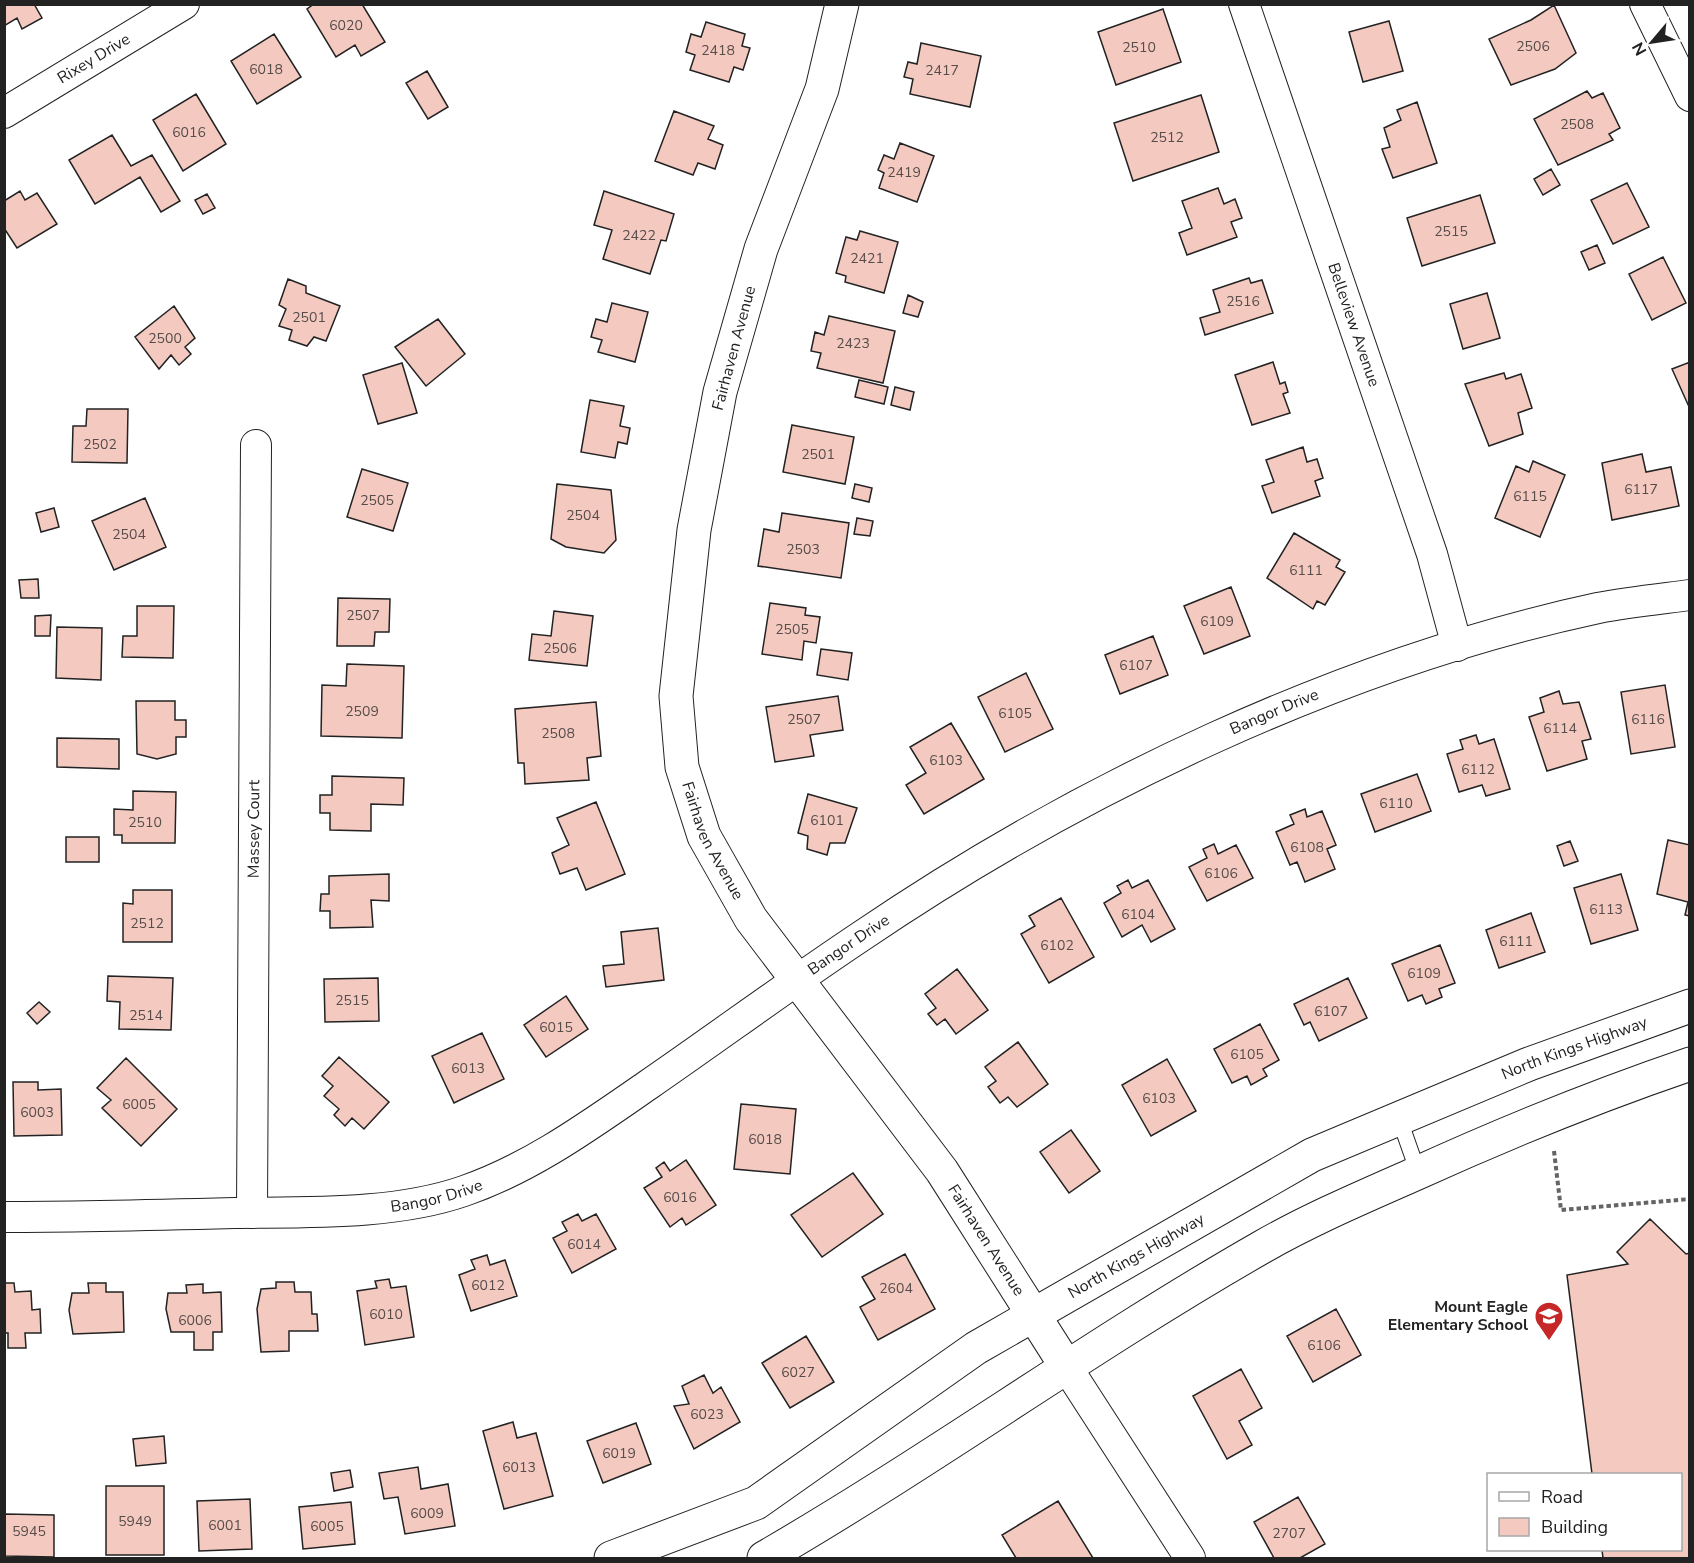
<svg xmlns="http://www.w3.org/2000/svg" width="1694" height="1563" font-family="'Nunito Sans',sans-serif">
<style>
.building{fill:#f3c9c0;stroke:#222;stroke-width:1.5}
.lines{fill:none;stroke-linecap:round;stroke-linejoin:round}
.service-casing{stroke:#222;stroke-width:17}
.minor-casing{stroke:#222;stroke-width:32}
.tertiary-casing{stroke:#222;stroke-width:35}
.primary-casing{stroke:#222;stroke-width:35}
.path{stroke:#646464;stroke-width:4;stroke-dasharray:4.5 3;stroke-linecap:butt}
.service{stroke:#fff;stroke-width:15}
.minor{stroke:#fff;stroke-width:30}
.tertiary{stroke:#fff;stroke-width:33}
.primary{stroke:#fff;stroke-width:33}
.labels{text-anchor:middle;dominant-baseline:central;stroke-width:4.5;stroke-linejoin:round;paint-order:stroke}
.number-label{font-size:14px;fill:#564c4a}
.street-label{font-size:16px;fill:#222;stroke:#fff}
.poi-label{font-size:16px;font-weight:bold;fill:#222;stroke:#fff;text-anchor:end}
</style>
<rect width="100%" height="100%" fill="#fff"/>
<path class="building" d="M4,4H34L42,18L22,29L17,18L4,26Z
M314,4H362L385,42L361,56L355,45L336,57L307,9Z
M1554,5L1576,53L1555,69L1511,85L1489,39L1531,20Z
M1163,9L1181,62L1116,85L1098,32Z
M1389,21L1403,71L1363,82L1349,32Z
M706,22L745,34L742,46L750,48L743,70L734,67L729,82L690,70L695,55L686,52L691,34L701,37Z
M274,34L301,77L257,104L231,61Z
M921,43L981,56L970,107L910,94L913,79L904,77L908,62L917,64Z
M427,71L448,107L428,119L406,83Z
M1587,91L1592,98L1603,93L1620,128L1609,134L1613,140L1558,165L1534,119Z
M196,94L226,144L183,171L153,120Z
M1201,95L1219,152L1133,181L1114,123Z
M1417,102L1437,163L1393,178L1382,149L1390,147L1384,128L1401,120L1397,110Z
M674,111L714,126L708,139L723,145L715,169L698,163L693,175L655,161Z
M112,135L131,166L152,155L180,201L161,212L140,177L95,204L69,160Z
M900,143L934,156L917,202L879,188L884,173L878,170L884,155L894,159Z
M1551,169L1560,185L1543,195L1534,179Z
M1627,183L1649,227L1613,244L1591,200Z
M1218,188L1224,204L1235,199L1242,218L1231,222L1237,237L1187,255L1179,233L1192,228L1182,201Z
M20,191L25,200L37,193L57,224L17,248L4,228V201Z
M604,191L674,214L666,241L661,240L650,274L603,259L612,230L594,225Z
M207,194L215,208L203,214L195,200Z
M1480,195L1495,243L1422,266L1407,218Z
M860,231L898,242L884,293L845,282L846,276L836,273L846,237L857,240Z
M1597,245L1605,263L1589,270L1581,252Z
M1663,257L1686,303L1652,320L1629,274Z
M1249,278L1251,283L1262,280L1273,313L1205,335L1200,318L1220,312L1213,290Z
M288,279L306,286V293L340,306L326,341L314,337L307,346L289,340L292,330L279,326L286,309L279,305Z
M1487,293L1500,338L1463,349L1450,304Z
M908,295L923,302L918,317L903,313Z
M612,303L648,312L635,362L598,352L602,340L591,337L596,319L607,322Z
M174,306L195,338L185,347L191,354L179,365L171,355L159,369L135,337Z
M829,316L895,331L883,383L817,368L821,353L811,351L815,332L824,335Z
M438,319L465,354L426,386L395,347Z
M1273,362L1280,384L1285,382L1288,392L1283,394L1290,413L1252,425L1235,375Z
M1690,362V409L1672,369Z
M402,363L417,413L378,424L363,375Z
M1504,373L1506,379L1521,374L1532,408L1518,413L1523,434L1489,446L1465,384Z
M859,380L888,387L884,404L855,397Z
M895,387L914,392L910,410L891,405Z
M590,400L624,406L620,426L630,428L627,444L618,442L615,458L581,452Z
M87,409H128L127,463L72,462L73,426H86Z
M792,425L854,437L845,484L783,472Z
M1303,447L1307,462L1317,459L1323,478L1315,481L1320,496L1272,513L1262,486L1274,482L1266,460Z
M1642,454L1646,472L1671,467L1679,506L1612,520L1602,463Z
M1533,461L1565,475L1540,537L1495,518L1516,466L1529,472Z
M362,469L408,483L393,531L347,517Z
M557,484L611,490L616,540L604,553L566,547L551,539Z
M855,484L872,488L869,502L852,498Z
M145,498L166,547L114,570L92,521Z
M54,508L59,527L41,532L36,513Z
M782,513L849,523L841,578L758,566L764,529L779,532Z
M857,518L873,521L870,536L854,534Z
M1294,533L1340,560L1336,567L1345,572L1325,605L1317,601L1313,609L1267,578Z
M38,579L39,598H21L19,580Z
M1231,587L1250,636L1204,654L1184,606Z
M338,598L390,599L389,632H375L374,646H337Z
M770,603L806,608L805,615L820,617L816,643L804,641L802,660L762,654Z
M137,606H174L173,658L122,657L123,636H137Z
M554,611L593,616L587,666L529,660L532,634L551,636Z
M51,615L50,636H35V616Z
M57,627L102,628L101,680L56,678Z
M1153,636L1168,675L1120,694L1105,655Z
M821,649L852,653L848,680L817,675Z
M347,664L404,666L402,738L321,736L322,685L346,686Z
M1026,673L1053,729L1005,752L978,697Z
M1665,685L1675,747L1631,754L1621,692Z
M1559,691L1563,704L1579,702L1591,739L1582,741L1587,759L1547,771L1529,717L1544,712L1540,698Z
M838,696L843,730L810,735L814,756L775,762L766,707Z
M136,701H175V720H186V737H176V754L157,759L137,754Z
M596,702L601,756L587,758L589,780L525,784L524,763H518L515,709Z
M951,723L984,779L924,814L906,785L926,773L910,747Z
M1476,735L1479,744L1494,739L1510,789L1486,796L1482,785L1459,792L1447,754L1463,749L1460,740Z
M57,738L119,739V769L57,767Z
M1417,774L1431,811L1375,832L1361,794Z
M332,776L404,778L403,805L371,804V831L330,830V813H320V795H332Z
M133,791L176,792L175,843H122V835H114V809L133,810Z
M808,794L857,808L845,843H830L827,855L807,849L808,836L798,833Z
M596,802L625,874L586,890L577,868L560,874L552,853L569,845L557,818Z
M1305,809L1307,817L1322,811L1336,845L1327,849L1335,869L1305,882L1297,862L1290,865L1276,832L1294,824L1290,815Z
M66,837H99V862H66Z
M1668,840L1690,845V916L1685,915L1688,902L1657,894Z
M1570,841L1578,861L1564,866L1557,846Z
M1214,844L1218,854L1236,845L1253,878L1207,901L1189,867L1207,858L1203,849Z
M389,874V901L371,900L373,927L330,928V911H320L321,894H329V876Z
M1621,874L1638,930L1591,944L1574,888Z
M1128,880L1132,888L1148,880L1175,929L1151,942L1142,925L1122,937L1104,903L1121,893L1117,886Z
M133,890H172V942H123V903L133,904Z
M1061,898L1094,957L1049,983L1021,934L1035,926L1029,916Z
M1531,913L1545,952L1499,968L1486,930Z
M658,928L664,980L606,987L603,966L624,964L621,932Z
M1440,945L1455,983L1439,989L1442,997L1426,1004L1422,995L1408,1001L1392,964Z
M957,969L988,1010L956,1034L945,1019L937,1025L928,1014L936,1008L925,994Z
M108,976L173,978L171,1030L119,1029L120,1002L107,1001Z
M378,978L379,1021L325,1022L324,979Z
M1348,978L1367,1018L1319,1041L1310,1022L1304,1025L1294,1004Z
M566,996L588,1029L546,1057L524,1025Z
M39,1002L50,1012L37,1024L27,1013Z
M1260,1024L1279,1060L1263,1069L1267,1076L1251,1085L1247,1076L1232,1083L1214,1049Z
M482,1033L504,1079L454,1103L432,1056Z
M1018,1042L1048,1084L1017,1107L1008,1097L1000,1103L988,1087L996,1081L985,1067Z
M339,1057L389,1102L364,1129L352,1118L345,1126L334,1115L339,1109L324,1096L333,1086L322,1076Z
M126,1058L177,1109L141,1146L102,1108L111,1100L97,1088Z
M1167,1059L1196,1111L1151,1136L1122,1085Z
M13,1082H38V1090L61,1089L62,1135L14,1136Z
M741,1104L796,1109L790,1174L734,1169Z
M1071,1130L1100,1171L1069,1193L1040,1152Z
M686,1160L716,1205L686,1225L682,1218L670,1227L644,1188L662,1177L656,1168L664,1162L670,1171Z
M853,1173L883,1214L822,1257L791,1215Z
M578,1214L582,1221L596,1214L616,1249L572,1273L553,1238L567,1231L562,1222Z
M1650,1219L1686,1254L1690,1253V1558H1603L1602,1550H1680V1474H1592L1567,1275L1628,1264L1617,1252Z
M905,1254L935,1309L878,1340L860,1307L875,1299L862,1277Z
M487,1255L490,1265L505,1260L517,1296L471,1311L459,1275L475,1269L471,1260Z
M389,1279L391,1288L406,1286L414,1337L365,1345L357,1291L377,1288L375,1281Z
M276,1282H294L295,1292H311L312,1314H317L318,1331H289V1351L261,1352L257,1309L261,1289L276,1288Z
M4,1283H14L15,1292L31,1291L32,1310L40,1309L41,1333H25L26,1348H8V1333H4Z
M88,1283H106V1292H123L124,1332L73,1334L69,1310L72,1293H89Z
M203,1284V1293L221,1292L222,1332H213V1350H194V1332H171L166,1309L168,1293H187L186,1285Z
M1336,1309L1361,1355L1313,1382L1287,1336Z
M806,1336L834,1382L790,1408L762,1363Z
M1241,1369L1262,1408L1239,1421L1252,1445L1227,1459L1193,1396Z
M704,1375L713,1393L721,1387L740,1422L694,1449L674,1406L689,1404L682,1386Z
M513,1422L517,1438L536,1433L553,1496L504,1509L483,1431Z
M636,1423L651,1464L603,1483L587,1441Z
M164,1436L166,1463L136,1466L133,1439Z
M418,1467L421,1489L448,1484L455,1526L405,1534L398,1497L384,1499L379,1473Z
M350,1470L353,1487L334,1491L331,1473Z
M106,1486H164V1555H106Z
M1298,1497L1325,1544L1300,1558H1274L1254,1522Z
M250,1499L252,1549L199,1551L197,1501Z
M1058,1501L1093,1558H1016L1002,1535Z
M351,1502L355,1544L303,1549L299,1507Z
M5,1514L54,1515V1557L4,1556Z"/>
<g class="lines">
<g class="service-casing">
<path id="service" d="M1399,1118L1418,1172"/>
</g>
<g class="minor-casing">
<g id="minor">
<path id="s1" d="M1244,4L1432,554L1457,646"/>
<path d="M1645,4L1690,96"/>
<path id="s2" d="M4,113L184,4"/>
<path id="s3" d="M252,1213L256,445"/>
<path id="s4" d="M4,1217C81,1217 158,1215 235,1213C308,1212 395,1215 464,1191C531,1168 590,1125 648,1085C719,1036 788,985 860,937C1076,790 1341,663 1598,608C1628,602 1659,599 1690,595"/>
<path d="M1066,1366L1190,1558"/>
</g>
</g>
<g class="tertiary-casing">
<g id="tertiary">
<path id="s5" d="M842,4L822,89L761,249L720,392L694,530L676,696L682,767L704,836L751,919L942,1171L1066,1366"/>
</g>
</g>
<g class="primary-casing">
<g id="primary">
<path id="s6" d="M611,1558L756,1503L976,1348L1312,1155L1529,1064L1690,1006"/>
<path d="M764,1558C933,1460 1092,1344 1262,1247C1311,1219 1363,1197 1415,1174C1505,1133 1596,1096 1690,1064"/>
</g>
</g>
<path class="path" d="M1554,1151L1561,1210L1690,1199"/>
<use href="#service" class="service"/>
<use href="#minor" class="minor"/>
<use href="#tertiary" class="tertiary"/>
<use href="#primary" class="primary"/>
</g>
<defs>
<g id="school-pin" transform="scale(1.5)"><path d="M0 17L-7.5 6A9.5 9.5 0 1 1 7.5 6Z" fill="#c62828" stroke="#fff"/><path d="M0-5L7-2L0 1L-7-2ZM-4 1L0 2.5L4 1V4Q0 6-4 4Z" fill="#fff"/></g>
</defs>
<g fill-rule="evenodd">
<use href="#school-pin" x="1549" y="1316"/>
</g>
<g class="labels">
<g class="number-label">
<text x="346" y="25">6020</text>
<text x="1533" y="46">2506</text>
<text x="1139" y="47">2510</text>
<text x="718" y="50">2418</text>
<text x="266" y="69">6018</text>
<text x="942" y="70">2417</text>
<text x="1577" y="124">2508</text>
<text x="189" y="132">6016</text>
<text x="1167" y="137">2512</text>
<text x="904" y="172">2419</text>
<text x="1451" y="231">2515</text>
<text x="639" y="235">2422</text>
<text x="867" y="258">2421</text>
<text x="1243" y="301">2516</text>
<text x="309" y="317">2501</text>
<text x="165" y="338">2500</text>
<text x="853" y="343">2423</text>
<text x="100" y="444">2502</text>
<text x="818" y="454">2501</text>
<text x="1641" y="489">6117</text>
<text x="1530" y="496">6115</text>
<text x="377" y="500">2505</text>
<text x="583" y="515">2504</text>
<text x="129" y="534">2504</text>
<text x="803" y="549">2503</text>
<text x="1306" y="570">6111</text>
<text x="363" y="615">2507</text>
<text x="1217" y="621">6109</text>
<text x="792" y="629">2505</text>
<text x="560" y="648">2506</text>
<text x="1136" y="665">6107</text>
<text x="362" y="711">2509</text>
<text x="1015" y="713">6105</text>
<text x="804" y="719">2507</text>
<text x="1648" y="719">6116</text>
<text x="1560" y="728">6114</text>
<text x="558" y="733">2508</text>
<text x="946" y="760">6103</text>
<text x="1478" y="769">6112</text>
<text x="1396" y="803">6110</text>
<text x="827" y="820">6101</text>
<text x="145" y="822">2510</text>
<text x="1307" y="847">6108</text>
<text x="1221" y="873">6106</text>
<text x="1606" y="909">6113</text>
<text x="1138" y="914">6104</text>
<text x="147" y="923">2512</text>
<text x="1516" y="941">6111</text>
<text x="1057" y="945">6102</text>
<text x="1424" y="973">6109</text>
<text x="352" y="1000">2515</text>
<text x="1331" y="1011">6107</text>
<text x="146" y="1015">2514</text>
<text x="556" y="1027">6015</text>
<text x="1247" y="1054">6105</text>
<text x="468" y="1068">6013</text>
<text x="1159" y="1098">6103</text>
<text x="139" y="1104">6005</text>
<text x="37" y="1112">6003</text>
<text x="765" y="1139">6018</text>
<text x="680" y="1197">6016</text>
<text x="584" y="1244">6014</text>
<text x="488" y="1285">6012</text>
<text x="896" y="1288">2604</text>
<text x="386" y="1314">6010</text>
<text x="195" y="1320">6006</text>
<text x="1324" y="1345">6106</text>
<text x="798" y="1372">6027</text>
<text x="707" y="1414">6023</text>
<text x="619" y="1453">6019</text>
<text x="519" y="1467">6013</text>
<text x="427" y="1513">6009</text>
<text x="135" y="1521">5949</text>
<text x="225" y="1525">6001</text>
<text x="327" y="1526">6005</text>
<text x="29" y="1531">5945</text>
<text x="1289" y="1533">2707</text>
</g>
<g class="street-label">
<text stroke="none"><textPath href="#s2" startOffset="105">Rixey Drive</textPath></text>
<text stroke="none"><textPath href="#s1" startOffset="339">Belleview Avenue</textPath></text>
<text transform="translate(734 348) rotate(-75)">Fairhaven Avenue</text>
<text stroke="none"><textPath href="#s4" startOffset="1406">Bangor Drive</textPath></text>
<text stroke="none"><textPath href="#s3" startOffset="384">Massey Court</textPath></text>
<text stroke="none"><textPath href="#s5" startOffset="866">Fairhaven Avenue</textPath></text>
<text stroke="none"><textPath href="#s4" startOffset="920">Bangor Drive</textPath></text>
<text stroke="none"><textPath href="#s6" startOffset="1095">North Kings Highway</textPath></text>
<text stroke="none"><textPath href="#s4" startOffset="434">Bangor Drive</textPath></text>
<text stroke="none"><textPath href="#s5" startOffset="1352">Fairhaven Avenue</textPath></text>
<text stroke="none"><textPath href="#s6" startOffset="609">North Kings Highway</textPath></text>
</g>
<g class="poi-label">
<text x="1528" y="1307">Mount Eagle<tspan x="1528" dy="18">Elementary School</tspan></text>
</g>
</g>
<rect width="1694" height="1563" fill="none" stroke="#222222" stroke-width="12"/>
<rect x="1487" y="1473" width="195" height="78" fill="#ffffff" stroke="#a7a7a7" stroke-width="1.5"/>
<rect x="1499" y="1492" width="30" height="9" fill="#ffffff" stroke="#a7a7a7" stroke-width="1.5"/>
<text x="1541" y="1503" font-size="18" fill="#222222">Road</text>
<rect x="1499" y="1518" width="30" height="18" fill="#f3c9c0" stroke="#a7a7a7" stroke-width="1.5"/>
<text x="1541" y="1533" font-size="18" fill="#222222">Building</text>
<g transform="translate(1652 42) rotate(241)" stroke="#ffffff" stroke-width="4.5" paint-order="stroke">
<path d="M0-4.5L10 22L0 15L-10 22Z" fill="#222222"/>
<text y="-9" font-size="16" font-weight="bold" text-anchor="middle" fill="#222222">N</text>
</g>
</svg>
